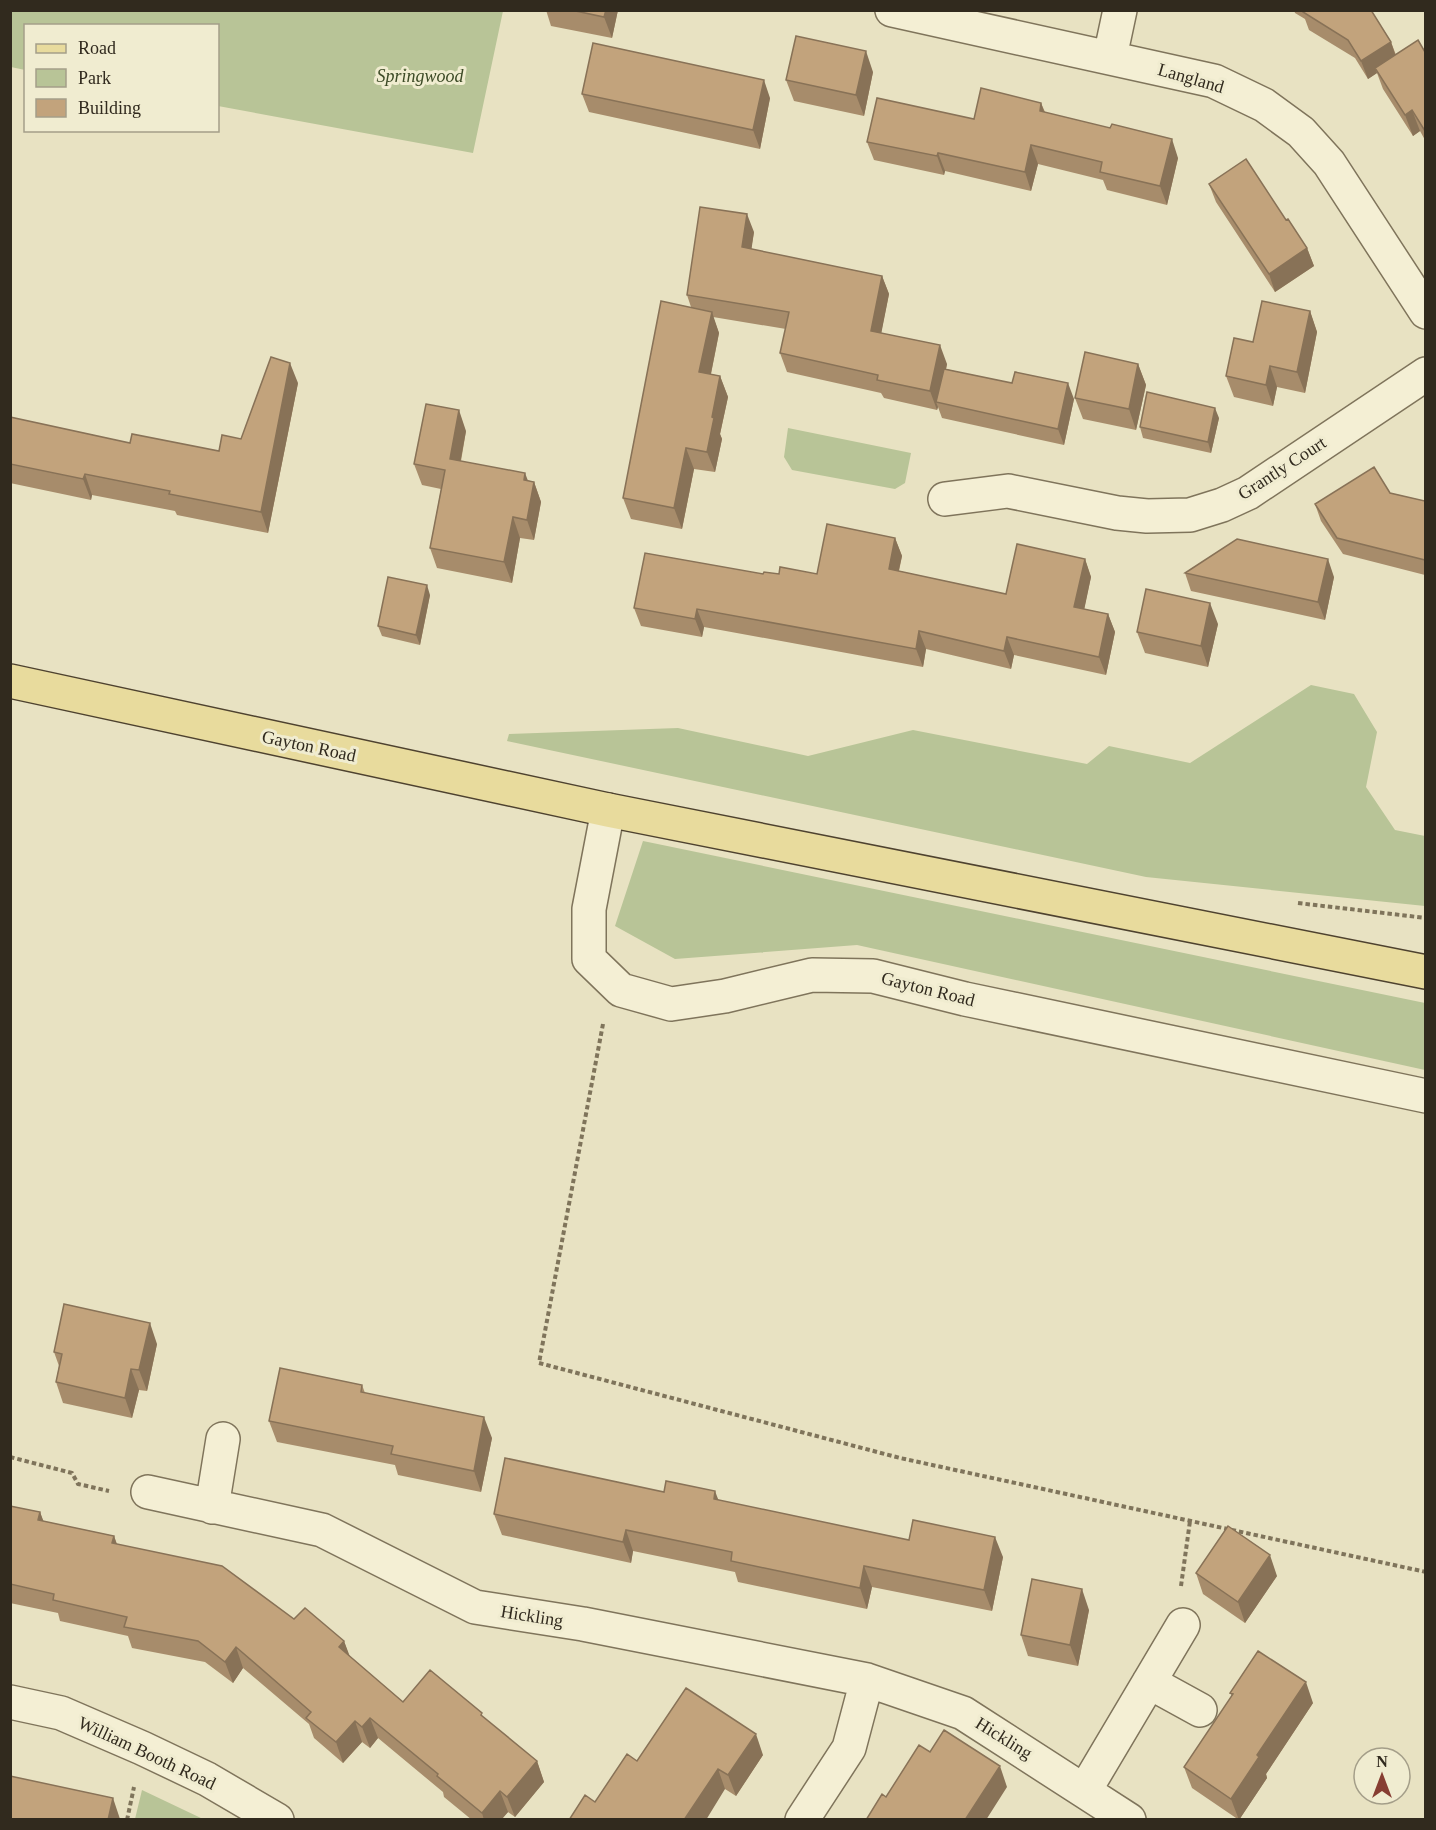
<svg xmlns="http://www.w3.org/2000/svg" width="1436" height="1830" font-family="Georgia,serif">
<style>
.green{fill:#b8c497}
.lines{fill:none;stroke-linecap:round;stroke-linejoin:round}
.minor-casing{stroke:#7f745b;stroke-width:36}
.primary-casing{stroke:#4e422f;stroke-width:36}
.path{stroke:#7f745b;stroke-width:4;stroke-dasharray:4.5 3;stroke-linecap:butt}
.minor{stroke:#f4efd4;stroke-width:33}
.primary{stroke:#e8db9d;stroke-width:33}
.wall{fill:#a78c6b}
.shaded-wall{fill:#887257}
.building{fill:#c2a37c;stroke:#887257;stroke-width:1.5}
.labels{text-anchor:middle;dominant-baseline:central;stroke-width:6;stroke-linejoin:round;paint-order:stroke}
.park-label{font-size:18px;font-style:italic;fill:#3d4b27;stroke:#f0ecd0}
.street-label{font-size:18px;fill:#312a1e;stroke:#f0ecd0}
</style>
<rect width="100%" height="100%" fill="#e8e2c2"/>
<path class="green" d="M10,11L11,10L503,11L473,153L218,106V26H26L25,70L11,67Z
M788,428L911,453L905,483L895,489L792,470L784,457Z
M1311,685L1354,694L1377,732L1366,787L1395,830L1425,836V906L1146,877L507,741L509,734L678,728L808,756L913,730L1087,764L1109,746L1190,763Z
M643,841L1425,1003V1070L857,945L675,959L615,926Z
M142,1790L203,1819H135Z"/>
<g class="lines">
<g class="minor-casing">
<path id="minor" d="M892,10L1214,81L1264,105L1301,132L1329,163L1426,312
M1110,57L1120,10
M945,499L1008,491L1117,513L1147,516L1190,515L1222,505L1248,493L1426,374
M608,810L589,909V959L621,990L671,1004L725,996L812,975L873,976L965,999L1426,1096
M148,1492L322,1530L475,1607L583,1624L867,1680L963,1713L1129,1820
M212,1507L223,1439
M1149,1682L1200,1710
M10,1702L61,1713L142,1748L207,1779L277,1820
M1085,1790L1183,1625
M802,1820L849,1748L867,1680"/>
</g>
<g class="primary-casing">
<path id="primary" d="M10,681L608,810L1426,972"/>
</g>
<path class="path" d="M1298,903L1426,918
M603,1024L539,1363L900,1458L1426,1572
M10,1457L72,1473L78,1484L109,1491
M1181,1586L1190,1521
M127,1820L134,1787"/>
<use href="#minor" class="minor"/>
<use href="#primary" class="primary"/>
</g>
<path class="wall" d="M546,10H618L612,38L551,26Z
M1294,10H1371L1391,42L1396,55L1425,52V140L1420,131L1413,136L1383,89L1377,73L1368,79L1355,58L1309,30L1305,19L1295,13Z
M873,72L864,116L794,101L786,80Z
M582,94L770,98L760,149L589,112Z
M1041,103L1045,112L1178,158L1167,205L1107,190L1103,180L1038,164L1031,191L945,171L944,175L874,160L867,142L974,119Z
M1209,184L1286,220L1307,248L1314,266L1275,292L1216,202Z
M754,232L751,249L882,276L889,294L881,333L947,364L946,369L1074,399L1064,445L942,418L938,407L937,410L884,398L881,393L787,372L780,353L786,329L713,317L719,333L711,374L720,376L728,397L720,434L722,439L715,472L694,469L682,529L631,519L623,498L691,307L687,295Z
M1310,311L1317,332L1305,393L1277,387L1273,406L1234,397L1226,376L1253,342Z
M1138,364L1146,385L1136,430L1083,419L1075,398Z
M298,383L268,533L177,515L175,511L92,495L91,500L10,483V417L130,443L219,451L241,439Z
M1219,418L1211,453L1143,438L1140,427Z
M466,431L461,461L534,482L541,502L534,540L520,538L512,583L437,568L430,548L441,489L422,485L414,464Z
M1390,493L1425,501V575L1343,554L1321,521L1315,504Z
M895,538L902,556L899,571L1006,594L1085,559L1091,577L1084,609L1108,614L1115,632L1106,675L1014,655L1011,669L926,649L923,667L704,627L702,637L641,626L634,608L763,574H817Z
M1185,573L1334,577L1325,620L1191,591Z
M430,595L420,645L382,636L378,626Z
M1218,624L1208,667L1145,653L1137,632Z
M157,1344L147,1391L139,1390L132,1418L63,1403L56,1382L59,1366L54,1352Z
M362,1385L365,1393L492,1438L481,1492L398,1475L395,1465L277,1442L269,1421Z
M664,1492L718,1500L909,1540L1003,1557L992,1611L872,1587L867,1609L738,1582L735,1572L633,1551L631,1563L502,1535L494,1514Z
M10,1506L40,1512L43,1521L114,1536L117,1544L344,1641L349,1656L403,1702L484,1718L537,1761L544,1782L515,1817L508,1812L501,1820H472L444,1797L443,1792L378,1738L370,1748L362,1742L343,1763L314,1738L309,1724L243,1668L233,1683L205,1662L132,1648L128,1636L60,1621L58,1613L10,1603Z
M1196,1573L1277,1576L1245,1623L1203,1594Z
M1089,1610L1078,1666L1028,1656L1021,1635Z
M1230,1693L1313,1703L1266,1774L1267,1778L1239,1820L1192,1788L1184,1767L1232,1696Z
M763,1755L736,1796L725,1789L595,1802L637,1761Z"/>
<path class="shaded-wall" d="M606,10H618L612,38L604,17Z
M1391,42L1397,60L1375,68L1377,73L1368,79L1361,61Z
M866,51L873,72L864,116L856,95Z
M764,80L770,98L760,149L753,130Z
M1041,103L1048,122L1040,111Z
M1412,110L1420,131L1413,136L1405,115Z
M1172,139L1178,158L1167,205L1160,186Z
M1031,145L1038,164L1031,191L1025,172Z
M938,153L945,171L944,175L937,156Z
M747,214L754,232L749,266L742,247Z
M1307,248L1314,266L1275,292L1269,274Z
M882,276L889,294L878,350L871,331Z
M1310,311L1317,332L1305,393L1297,372Z
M712,312L719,333L707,393L699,372Z
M940,345L947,364L939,403L936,402L938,407L937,410L930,391Z
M290,363L298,383L268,533L261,512Z
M1138,364L1146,385L1136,430L1129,409Z
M1270,366L1277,387L1273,406L1266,385Z
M720,376L728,397L720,434L722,439L715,472L707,452L712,417Z
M1068,383L1074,399L1064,445L1058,429Z
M1215,408L1219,418L1211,453L1208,442Z
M459,410L466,431L457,480L450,459Z
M686,448L694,469L682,529L674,508Z
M525,473L532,491L534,482L541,502L534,540L527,520L524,480Z
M85,474L92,495L91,500L83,479Z
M513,517L520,538L512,583L504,562Z
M895,538L902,556L895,587L889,569Z
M1085,559L1091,577L1081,625L1074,607Z
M1328,559L1334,577L1325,620L1318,602Z
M427,585L430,595L420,645L416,635Z
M1210,603L1218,624L1208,667L1201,646Z
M697,609L704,627L702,637L695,619Z
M1108,614L1115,632L1106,675L1099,657Z
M919,631L926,649L923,667L916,649Z
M1007,637L1014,655L1011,669L1004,651Z
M150,1323L157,1344L147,1391L139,1370Z
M131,1369L139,1390L132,1418L125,1398Z
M484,1417L492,1438L481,1492L474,1471Z
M715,1491L723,1512L714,1499Z
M40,1512L48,1533L38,1520Z
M626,1530L633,1551L631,1563L623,1542Z
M114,1536L121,1557L112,1543Z
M995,1537L1003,1557L992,1611L984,1590Z
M1270,1555L1277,1576L1245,1623L1238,1602Z
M864,1566L872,1587L867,1609L860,1588Z
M1082,1589L1089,1610L1078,1666L1070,1645Z
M344,1641L352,1662L339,1647Z
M236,1647L243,1668L233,1683L225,1662Z
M1306,1682L1313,1703L1266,1774L1267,1778L1239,1820L1231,1799L1257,1755Z
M370,1718L378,1738L370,1748L362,1727Z
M355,1721L362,1742L343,1763L336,1742Z
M756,1734L763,1755L736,1796L728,1775Z
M537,1761L544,1782L515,1817L507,1797Z
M1000,1766L1007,1787L986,1820H965Z
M718,1769L725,1789L706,1820H684Z
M500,1791L508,1812L501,1820H484L482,1813Z
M113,1798L120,1819V1820H108Z"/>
<path class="building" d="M571,10H606L604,17Z
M1303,10H1371L1391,42L1361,61L1348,40L1303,12Z
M796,36L866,51L856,95L786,80Z
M1418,40L1425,52V131L1412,110L1405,115L1375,68Z
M593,43L764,80L753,130L582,94Z
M981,88L1041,103L1040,111L1110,128L1112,124L1172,139L1160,186L1100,172L1102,162L1031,145L1025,172L938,153L937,156L867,142L877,98L974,119Z
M1246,159L1286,220L1288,219L1307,248L1269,274L1209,184Z
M700,207L747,214L742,247L882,276L871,331L940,345L930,391L877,380L878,375L780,353L789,312L687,295Z
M661,301L712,312L699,372L720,376L712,417L714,418L707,452L686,448L674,508L623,498Z
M1262,301L1310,311L1297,372L1270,366L1266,385L1226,376L1234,338L1253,342Z
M1085,352L1138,364L1129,409L1075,398Z
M271,357L290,363L261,512L169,494L170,491L85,474L83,479L10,464V417L130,443L132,434L219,451L222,435L241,439Z
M944,369L1012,383L1015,372L1068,383L1058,429L936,402Z
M1147,392L1215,408L1208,442L1140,427Z
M426,404L459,410L450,459L525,473L524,480L534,482L527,520L513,517L504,562L430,548L445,470L414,464Z
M1374,467L1390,493L1425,501V560L1337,538L1315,504Z
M827,524L895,538L889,569L1006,594L1017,544L1085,559L1074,607L1108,614L1099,657L1007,637L1004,651L919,631L916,649L697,609L695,619L634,608L645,553L763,574L764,572L779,574L780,567L817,574Z
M1237,539L1328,559L1318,602L1185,573Z
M388,577L427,585L416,635L378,626Z
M1146,589L1210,603L1201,646L1137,632Z
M64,1304L150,1323L139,1370L131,1369L125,1398L56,1382L62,1354L54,1352Z
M280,1368L362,1385L361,1392L484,1417L474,1471L391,1454L393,1446L269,1421Z
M505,1458L664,1492L666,1481L715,1491L714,1499L909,1540L913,1520L995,1537L984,1590L864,1566L860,1588L731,1561L732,1552L626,1530L623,1542L494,1514Z
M10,1506L40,1512L38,1520L114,1536L112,1543L222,1566L294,1619L305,1608L344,1641L339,1647L403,1702L430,1670L482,1713L481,1715L537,1761L507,1797L500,1791L482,1813L437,1776L438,1774L370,1718L362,1727L355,1721L336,1742L306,1718L311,1712L236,1647L225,1662L198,1641L124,1627L127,1617L53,1600L54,1594L10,1584Z
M1228,1526L1270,1555L1238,1602L1196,1573Z
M1032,1579L1082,1589L1070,1645L1021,1635Z
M1258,1651L1306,1682L1257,1755L1259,1757L1231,1799L1184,1767L1233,1694L1230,1693Z
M686,1688L756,1734L728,1775L718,1769L684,1820H569L585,1795L595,1802L627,1754L637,1761Z
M944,1730L1000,1766L965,1820H866L882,1794L886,1797L919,1745L930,1752Z
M10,1776L113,1798L108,1820H10Z"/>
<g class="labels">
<g class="park-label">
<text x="420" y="76">Springwood</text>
</g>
<g class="street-label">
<text transform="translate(1191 78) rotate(16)">Langland</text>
<text transform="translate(1282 468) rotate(-33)">Grantly Court</text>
<text transform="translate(309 746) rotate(12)">Gayton Road</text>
<text transform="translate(928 989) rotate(14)">Gayton Road</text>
<text transform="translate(532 1616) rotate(9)">Hickling</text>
<text transform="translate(1004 1738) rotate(32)">Hickling</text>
<text transform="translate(147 1753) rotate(25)">William Booth Road</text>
</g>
</g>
<rect width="1436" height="1830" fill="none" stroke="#312a1e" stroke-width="24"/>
<rect x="24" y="24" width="195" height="108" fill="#f0ecd0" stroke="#a49e89" stroke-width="1.5"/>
<rect x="36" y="44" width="30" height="9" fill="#e8db9d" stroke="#a49e89" stroke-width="1.5"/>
<text x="78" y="54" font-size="18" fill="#312a1e">Road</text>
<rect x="36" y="69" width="30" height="18" fill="#b8c497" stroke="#a49e89" stroke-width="1.5"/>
<text x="78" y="84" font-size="18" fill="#312a1e">Park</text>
<rect x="36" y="99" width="30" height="18" fill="#c2a37c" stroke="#a49e89" stroke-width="1.5"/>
<text x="78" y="114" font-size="18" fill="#312a1e">Building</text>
<g transform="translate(1382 1776)"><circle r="28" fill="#f0ecd0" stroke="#a49e89" stroke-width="1.5"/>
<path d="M0-4.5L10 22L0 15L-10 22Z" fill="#873e32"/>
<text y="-9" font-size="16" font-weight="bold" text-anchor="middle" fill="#312a1e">N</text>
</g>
</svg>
